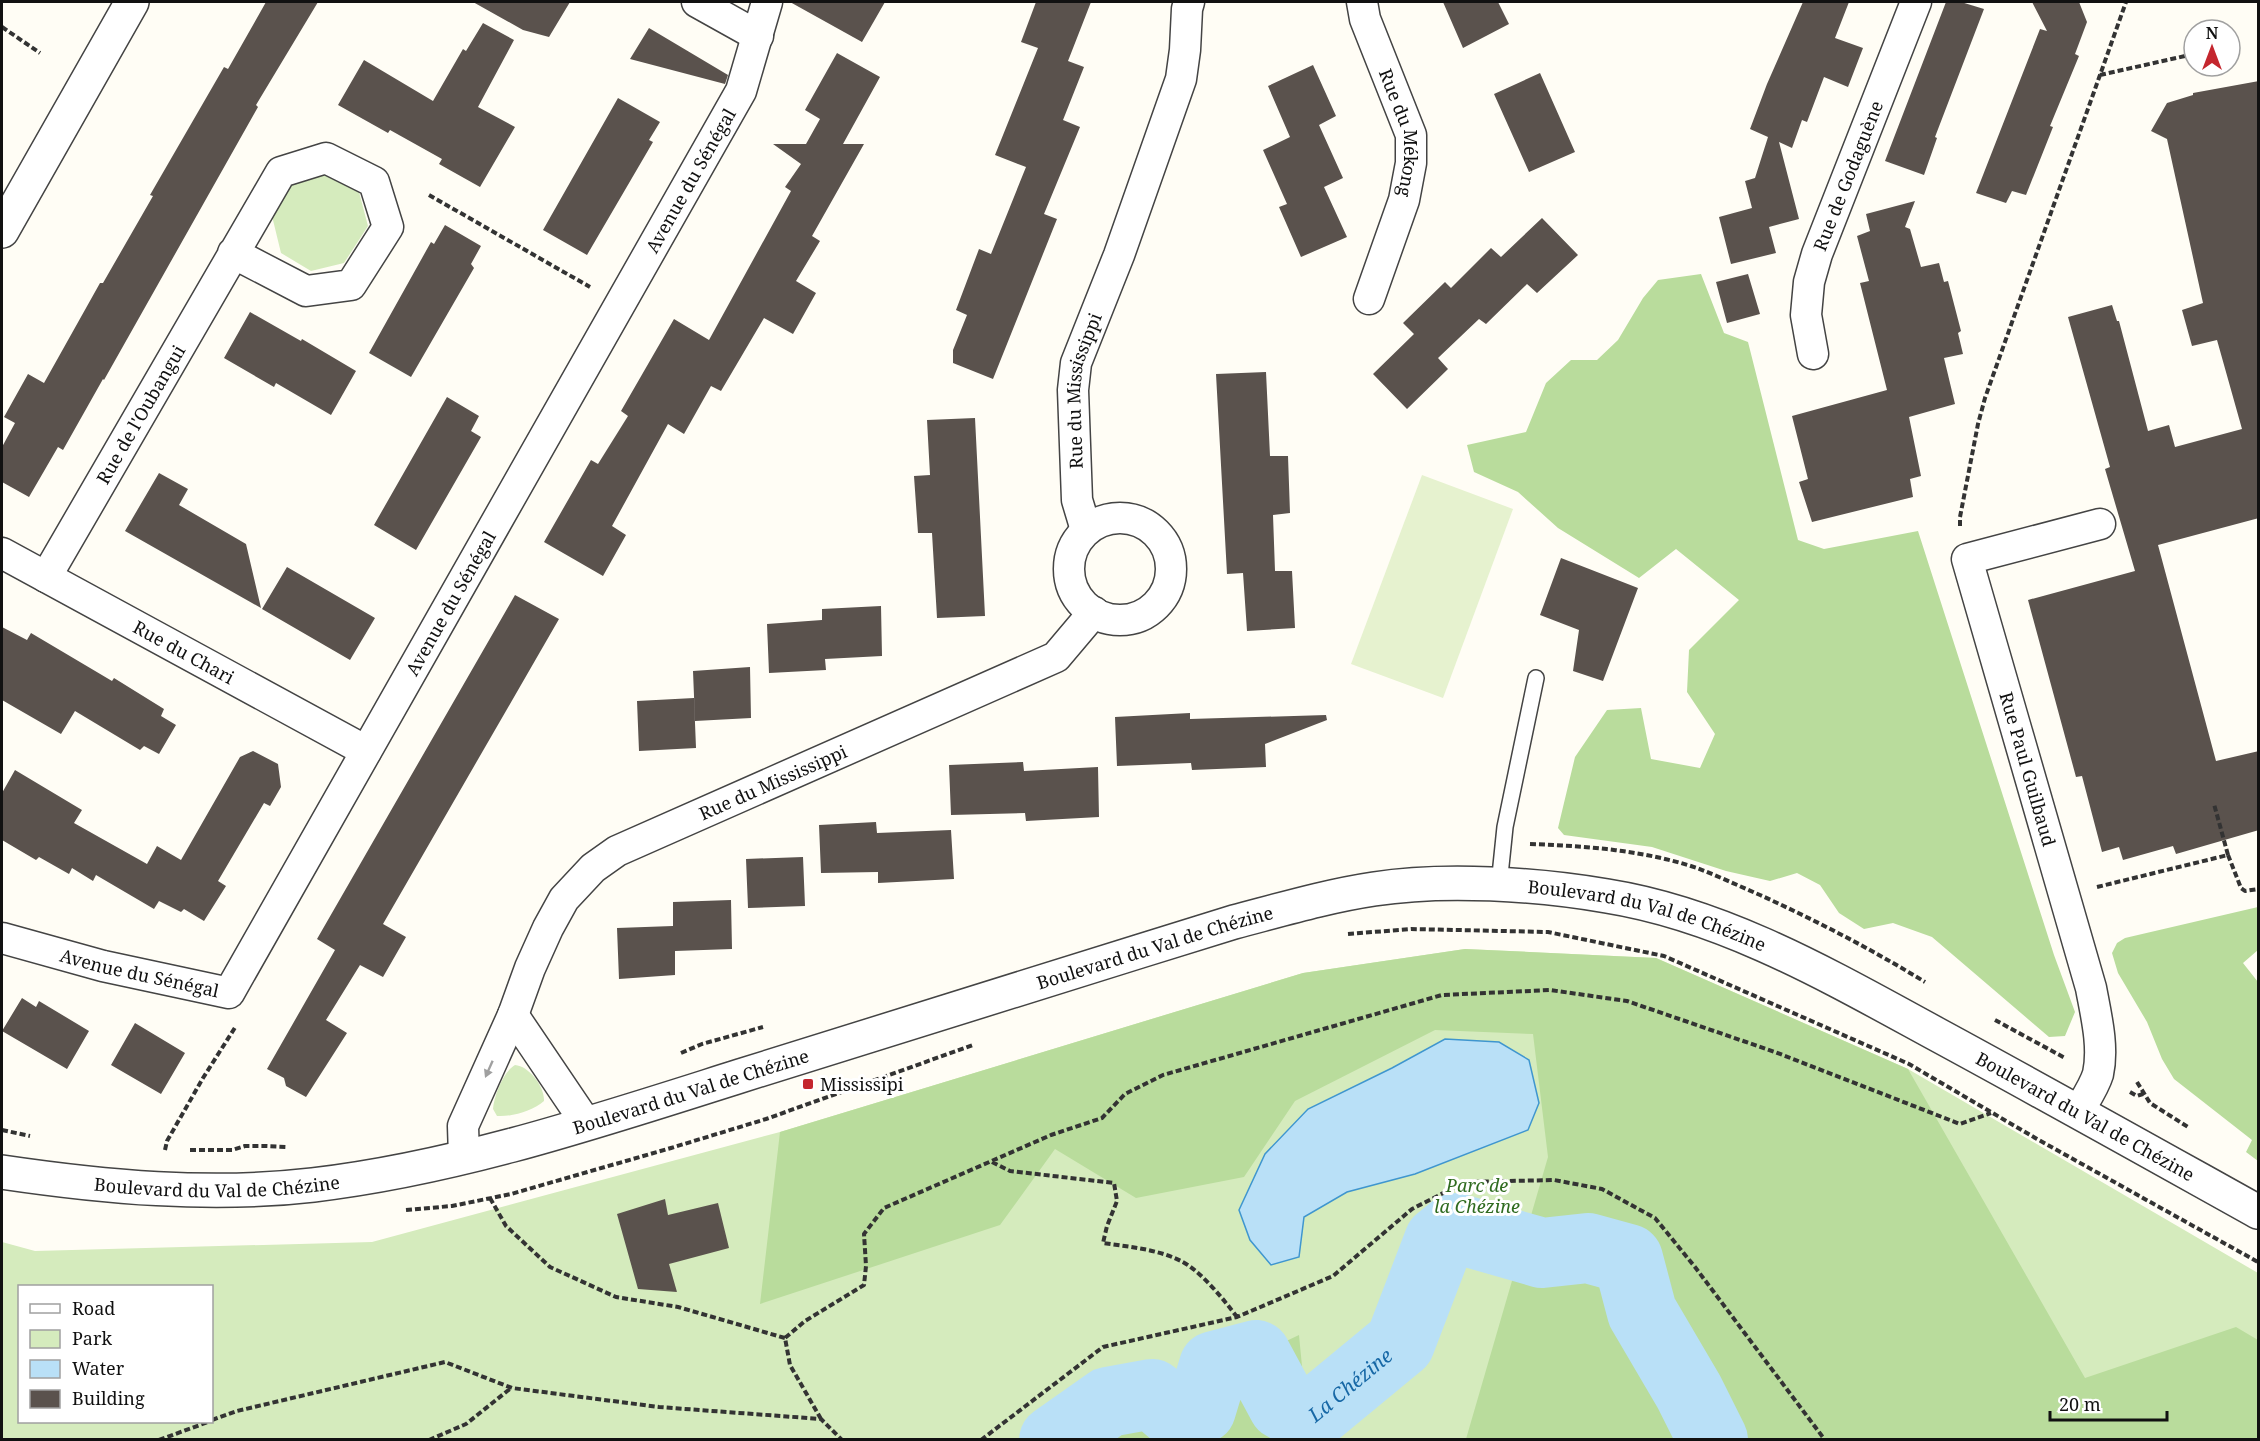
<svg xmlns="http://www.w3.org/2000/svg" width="2260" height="1441" font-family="'Noto Serif',serif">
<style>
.green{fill:#d5ebbd;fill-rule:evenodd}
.forest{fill:#b9dc9c}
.pitch{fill:#e6f2cf}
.water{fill:#b9e0f7;stroke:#3f96cf;stroke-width:1.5}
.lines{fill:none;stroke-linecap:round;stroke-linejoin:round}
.river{stroke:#b9e0f7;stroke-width:70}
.building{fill:#5a524d}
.service-casing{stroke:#444;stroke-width:18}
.minor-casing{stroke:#444;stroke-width:33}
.tertiary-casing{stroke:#444;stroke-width:36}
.path{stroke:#333;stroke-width:4;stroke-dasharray:6 3;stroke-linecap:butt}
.service{stroke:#fff;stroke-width:15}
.minor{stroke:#fff;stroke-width:30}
.tertiary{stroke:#fff;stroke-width:33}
.oneway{fill:#a0a0a0}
.poi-dot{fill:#c4262e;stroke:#fff;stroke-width:2}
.labels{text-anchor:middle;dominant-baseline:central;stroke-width:6;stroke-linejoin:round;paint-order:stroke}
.street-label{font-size:18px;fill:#111;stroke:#fff}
.poi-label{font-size:18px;fill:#111;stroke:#fff;text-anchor:start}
.park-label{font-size:18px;font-style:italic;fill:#2f6b1f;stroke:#fff}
.water-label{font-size:20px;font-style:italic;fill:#1768a6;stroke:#fff}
</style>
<rect width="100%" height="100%" fill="#fffdf5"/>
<path class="green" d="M328,173L359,192L368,226L344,263L311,271L281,253L272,216L293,182Z
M1465,949L1656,958L1908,1069L2258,1273V1439H2V1242L35,1251L372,1242L780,1132L1303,973ZM20,1286H212V1422H20Z
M515,1065C529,1066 545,1087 544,1101C533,1111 512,1117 497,1116L493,1109C494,1096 503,1072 515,1065Z"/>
<path class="forest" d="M1701,274L1724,333L1748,342L1798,540L1824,549L1918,531L2054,955L2075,1012L2065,1036L2049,1037L1932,937L1893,923L1864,929L1839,913L1820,885L1797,873L1770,881L1726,871L1652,847L1564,835L1558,828L1575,757L1607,710L1641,708L1651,759L1700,768L1715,734L1687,692L1689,650L1739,600L1676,549L1639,578L1558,528L1518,492L1474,472L1467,445L1526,432L1546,383L1571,360H1597L1618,340L1643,298L1658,280Z
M2258,907V950L2243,963L2258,982V1161L2246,1152L2252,1140L2174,1079L2162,1059L2147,1022L2118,973L2112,953L2117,943L2125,938Z
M1465,949L1656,958L1908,1069L2085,1378L2236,1327L2258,1340V1439H1466L1548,1157L1533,1034L1435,1030L1295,1101L1244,1177L1136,1198L1055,1149L1000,1225L760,1304L780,1132L1303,973Z
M1299,1335L1309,1439H1081L1094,1432Z"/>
<path class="pitch" d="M1422,475L1513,509L1443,698L1351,664Z"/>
<path class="water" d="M1445,1039L1499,1042L1529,1060L1539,1103L1528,1130L1415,1174L1347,1192L1304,1217L1299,1257L1271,1265L1250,1240L1239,1210L1265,1154L1308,1109L1392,1068Z"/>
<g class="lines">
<path class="river" id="s1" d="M1054,1440L1108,1402L1152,1394L1172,1411L1201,1409L1214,1366L1256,1355L1283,1405L1308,1419L1400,1343L1439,1241L1455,1228L1542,1253L1588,1248L1628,1259L1642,1312L1689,1392L1713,1440"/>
</g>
<path class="building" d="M266,2H318L256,105L258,107L104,380L103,379L63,450L58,447L29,497L2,482V447L15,423L4,417L28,374L44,383L100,283H103L153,196L150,195L224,67L228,69Z
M473,2H570L549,37L523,30Z
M790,2H885L862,42Z
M1036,2H1091L1068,61L1084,67L1063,120L1080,127L1044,214L1057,219L993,379L953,363V350L967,315L956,310L979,249L991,254L1026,167L995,155L1038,48L1021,42Z
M1443,2H1498L1509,24L1463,48Z
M1803,2H1849L1835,38L1863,48L1848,87L1824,77L1807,122L1802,120L1792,148L1779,142L1799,219L1769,227L1776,253L1731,264L1719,217L1752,208L1745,181L1755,178L1768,137L1750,129L1767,84Z
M1946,2H1961L1984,9L1935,137L1937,138L1924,175L1885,161Z
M2032,2H2079L2087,22L2075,54L2079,56L2050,126L2053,127L2026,195L2012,191L2006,203L1976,193L2040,29L2047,31Z
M483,23L514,40L478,107L515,127L480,187L439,164L442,159L390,130L388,133L338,105L364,60L433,101L463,49L466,51Z
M649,28L728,75L725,84L630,59Z
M837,53L880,77L843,144H864L812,236L820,241L796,281L816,293L793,334L764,318L721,391L711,386L684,434L668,424L612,526L626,535L603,576L544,542L591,460L598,464L628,416L621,411L674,319L709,340L791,191L785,187L801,164L773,144H806L820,119L805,110Z
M1313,65L1336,116L1319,125L1343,178L1324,187L1347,237L1301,257L1279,207L1287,204L1263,150L1290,137L1268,86Z
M1540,73L1575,152L1529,172L1494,94Z
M2259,81V518L2158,545L2216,761L2259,751V830L2176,854L2173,846L2123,860L2119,847L2102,852L2082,776L2076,777L2028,600L2135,571L2105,469L2110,467L2068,317L2112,305L2117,321H2119L2148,431L2169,425L2175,447L2242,429L2217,340L2192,346L2182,310L2203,303L2167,139L2151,131L2167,103L2193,95V93Z
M618,98L660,122L649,140L653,142L587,255L543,230Z
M1915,201L1905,227L1910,229L1921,267L1939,263L1944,282L1948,281L1961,331L1958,333L1963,354L1944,358L1955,404L1909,417L1921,476L1910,479L1913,497L1812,522L1799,482L1808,479L1792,416L1887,390L1860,283L1869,281L1857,236L1870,231L1866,214Z
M1542,218L1578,255L1537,293L1527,284L1486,324L1479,319L1438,358L1448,369L1407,409L1373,374L1414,334L1403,323L1445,282L1451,288L1491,248L1501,257Z
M445,225L481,246L471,264L474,268L411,377L369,353L431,242L434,244Z
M1748,274L1760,314L1727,323L1716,282Z
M250,312L301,341L302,339L356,371L331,415L276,383L274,387L224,358Z
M1266,372L1270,456H1288L1290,513L1273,515L1275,571H1292L1295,628L1247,631L1243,573L1227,574L1216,374Z
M447,397L479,416L471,431L481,437L416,550L374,525Z
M975,418L985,616L937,618L932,533H918L914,476L930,475L927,420Z
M159,473L188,489L179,505L246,544L261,608L125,531Z
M1561,558L1638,588L1603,681L1573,671L1579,630L1540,615Z
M287,567L375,618L350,660L262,609Z
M515,595L559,619L383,924L406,937L383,977L360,965L326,1020L347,1033L306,1097L286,1086L284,1078L267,1069L335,950L317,939Z
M881,606L882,656L825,659L826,670L769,673L767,624L822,620V609Z
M2,627L27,640L31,633L112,681L114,678L164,709L161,716L176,725L159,754L144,746L140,750L75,711L61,734L2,700Z
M750,667L751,718L695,721L693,671Z
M694,698L696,748L639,751L637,701Z
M1190,713V719L1326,715L1327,720L1265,744L1266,767L1192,770L1191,763L1117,766L1115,717Z
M253,751L278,764L281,787L270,806L264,803L218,881L226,886L204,921L184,909L181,912L159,901L154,909L96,875L93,881L72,868L69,874L39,857L36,860L2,840V793L15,770L82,810L74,823L147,864L157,846L181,860L240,757Z
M1023,762L1024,771L1098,767L1099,817L1026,821L1025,813L951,815L949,765Z
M876,822L877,833L951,830L954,879L878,883V872L821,873L819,825Z
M803,857L805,906L748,908L746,859Z
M731,900L732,949L675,951V975L619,979L617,928L673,926V902Z
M22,998L36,1007L39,1001L89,1031L67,1069L2,1031Z
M135,1023L185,1053L161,1094L111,1065Z
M665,1199L668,1215L718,1203L729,1248L669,1264L677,1292L638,1289L617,1214Z"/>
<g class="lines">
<g class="service-casing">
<path id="service" d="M1499,885L1505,827L1536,678"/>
</g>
<g class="minor-casing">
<g id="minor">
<path d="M697,2L758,36"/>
<path id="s2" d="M1362,2L1365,19L1411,135V163L1404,200L1369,299"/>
<path id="s3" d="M1813,354L1806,315L1809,282L1817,254L1916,2"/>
<circle cx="1120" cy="569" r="51"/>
<path id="s4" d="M1086,530L1077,500L1073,390L1076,363L1119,255L1181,79L1185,50L1187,9L1189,2"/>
<path id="s5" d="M2,553L366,751"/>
<path id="s6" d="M46,577L281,172L326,158L374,182L388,227L351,285L306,291L233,253"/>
<path id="s7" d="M2,938L103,966L229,993L741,91L767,2"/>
<path d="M513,1015L586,1123"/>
<path d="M2078,1112C2085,1100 2094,1087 2098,1074C2104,1047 2096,1015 2091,988L1967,559L2100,524"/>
<path id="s8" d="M464,1157L463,1126L513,1015L530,968L548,928L564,899L593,868L617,851L1056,657L1094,612"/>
</g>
</g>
<g class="tertiary-casing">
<g id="tertiary">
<path d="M2,231L132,2"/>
<path id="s9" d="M2,1172C104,1187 210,1197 313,1185C458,1168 601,1120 740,1076C904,1025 1069,973 1234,922C1280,910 1327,896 1374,889C1444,878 1537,884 1607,896C1726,915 1833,978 1938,1035C2045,1093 2152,1153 2258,1212"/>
</g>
</g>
<path class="path" d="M2,27L40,53
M2100,75L2194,54
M429,195L590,287
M1960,526V517L1978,424L1985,398L2126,2
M1530,844C1586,846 1643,850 1697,868C1718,876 1739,886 1760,895C1817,921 1871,949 1925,982
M2228,855L2241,888L2245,891L2258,889
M2097,887L2228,855L2214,804
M1348,934L1411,929L1548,932L1664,956L1909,1064L2037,1139L2258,1262
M1995,1020L2065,1058
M681,1053L702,1044L763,1027
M2137,1082L2150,1103L2188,1127
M2130,1092L2137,1096L2143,1094
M2,1130L30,1136
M165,1150L167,1141L203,1078L236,1026
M190,1150H232L245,1146H265L287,1147
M992,1162L1010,1171L1114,1183L1117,1201L1107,1226L1103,1243C1130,1247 1157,1249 1181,1261C1200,1270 1225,1301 1237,1317
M490,1198L506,1226L550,1267L616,1297L678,1307L785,1338
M406,1210L452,1206L511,1194L671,1148L766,1119L973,1045
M821,1419L790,1365L785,1338L805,1321L864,1285L866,1266L864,1234L884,1208L1051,1135L1102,1118L1125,1094L1163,1075L1442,995L1550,990L1627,1001L1775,1052L1960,1124L1991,1113
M212,1420L237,1411L445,1362L512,1388L659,1407L821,1419L842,1440
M159,1440L208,1422
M429,1440L466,1424L511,1388
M981,1440L1103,1347L1237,1317L1333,1276L1412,1209L1465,1182L1554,1180L1602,1189L1655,1218L1695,1267L1825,1440"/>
<use href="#service" class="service"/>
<use href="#minor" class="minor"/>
<use href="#tertiary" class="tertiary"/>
</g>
<defs><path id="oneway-solid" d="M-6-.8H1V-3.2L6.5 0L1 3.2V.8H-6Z" transform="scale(1.5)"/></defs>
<use class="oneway" href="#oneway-solid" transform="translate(489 1069) rotate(114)"/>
<rect class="poi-dot" x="802" y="1078" width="12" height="12" rx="3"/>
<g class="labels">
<g class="street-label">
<text stroke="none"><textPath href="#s2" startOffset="138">Rue du Mékong</textPath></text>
<text stroke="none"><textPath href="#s3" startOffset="186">Rue de Godaguène</textPath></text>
<text stroke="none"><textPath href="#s7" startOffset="1168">Avenue du Sénégal</textPath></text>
<text stroke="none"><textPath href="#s4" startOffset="142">Rue du Mississippi</textPath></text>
<text stroke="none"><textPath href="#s6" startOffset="188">Rue de l'Oubangui</textPath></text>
<text stroke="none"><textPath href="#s7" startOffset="682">Avenue du Sénégal</textPath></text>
<text stroke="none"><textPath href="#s5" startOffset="207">Rue du Chari</textPath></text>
<text transform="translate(2028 769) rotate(74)">Rue Paul Guilbaud</text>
<text stroke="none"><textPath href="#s8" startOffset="522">Rue du Mississippi</textPath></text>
<text stroke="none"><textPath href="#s9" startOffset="1692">Boulevard du Val de Chézine</textPath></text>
<text stroke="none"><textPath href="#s9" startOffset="1188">Boulevard du Val de Chézine</textPath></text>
<text stroke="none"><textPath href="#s7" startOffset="142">Avenue du Sénégal</textPath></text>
<text stroke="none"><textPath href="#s9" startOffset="702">Boulevard du Val de Chézine</textPath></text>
<text stroke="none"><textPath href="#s9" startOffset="2178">Boulevard du Val de Chézine</textPath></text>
<text stroke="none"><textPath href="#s9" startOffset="216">Boulevard du Val de Chézine</textPath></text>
</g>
<g class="poi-label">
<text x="820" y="1084">Mississipi</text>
</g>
<g class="park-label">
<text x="1477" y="1185">Parc de<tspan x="1477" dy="21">la Chézine</tspan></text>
</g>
<g class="water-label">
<text stroke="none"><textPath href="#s1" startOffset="394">La Chézine</textPath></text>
</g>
</g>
<rect width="2260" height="1441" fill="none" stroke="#111111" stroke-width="6"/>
<rect x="18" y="1285" width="195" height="138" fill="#ffffff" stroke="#a0a0a0" stroke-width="1.5"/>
<rect x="30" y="1304" width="30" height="9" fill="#ffffff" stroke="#a0a0a0" stroke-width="1.5"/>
<text x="72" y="1315" font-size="18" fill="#111111">Road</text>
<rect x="30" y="1330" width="30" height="18" fill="#d5ebbd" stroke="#a0a0a0" stroke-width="1.5"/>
<text x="72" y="1345" font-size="18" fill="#111111">Park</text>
<rect x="30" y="1360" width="30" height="18" fill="#b9e0f7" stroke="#a0a0a0" stroke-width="1.5"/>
<text x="72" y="1375" font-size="18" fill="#111111">Water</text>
<rect x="30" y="1390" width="30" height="18" fill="#5a524d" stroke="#a0a0a0" stroke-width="1.5"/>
<text x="72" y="1405" font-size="18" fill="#111111">Building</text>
<g transform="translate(2212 48)"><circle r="28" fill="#ffffff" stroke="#a0a0a0" stroke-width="1.5"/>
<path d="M0-4.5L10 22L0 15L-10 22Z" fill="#c4262e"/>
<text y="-9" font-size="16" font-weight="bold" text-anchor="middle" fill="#111111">N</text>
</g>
<path d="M2050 1411v9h117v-9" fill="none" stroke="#111111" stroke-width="3"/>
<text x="2059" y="1411" font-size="18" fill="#111111" stroke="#ffffff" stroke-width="4.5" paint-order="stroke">20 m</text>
</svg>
